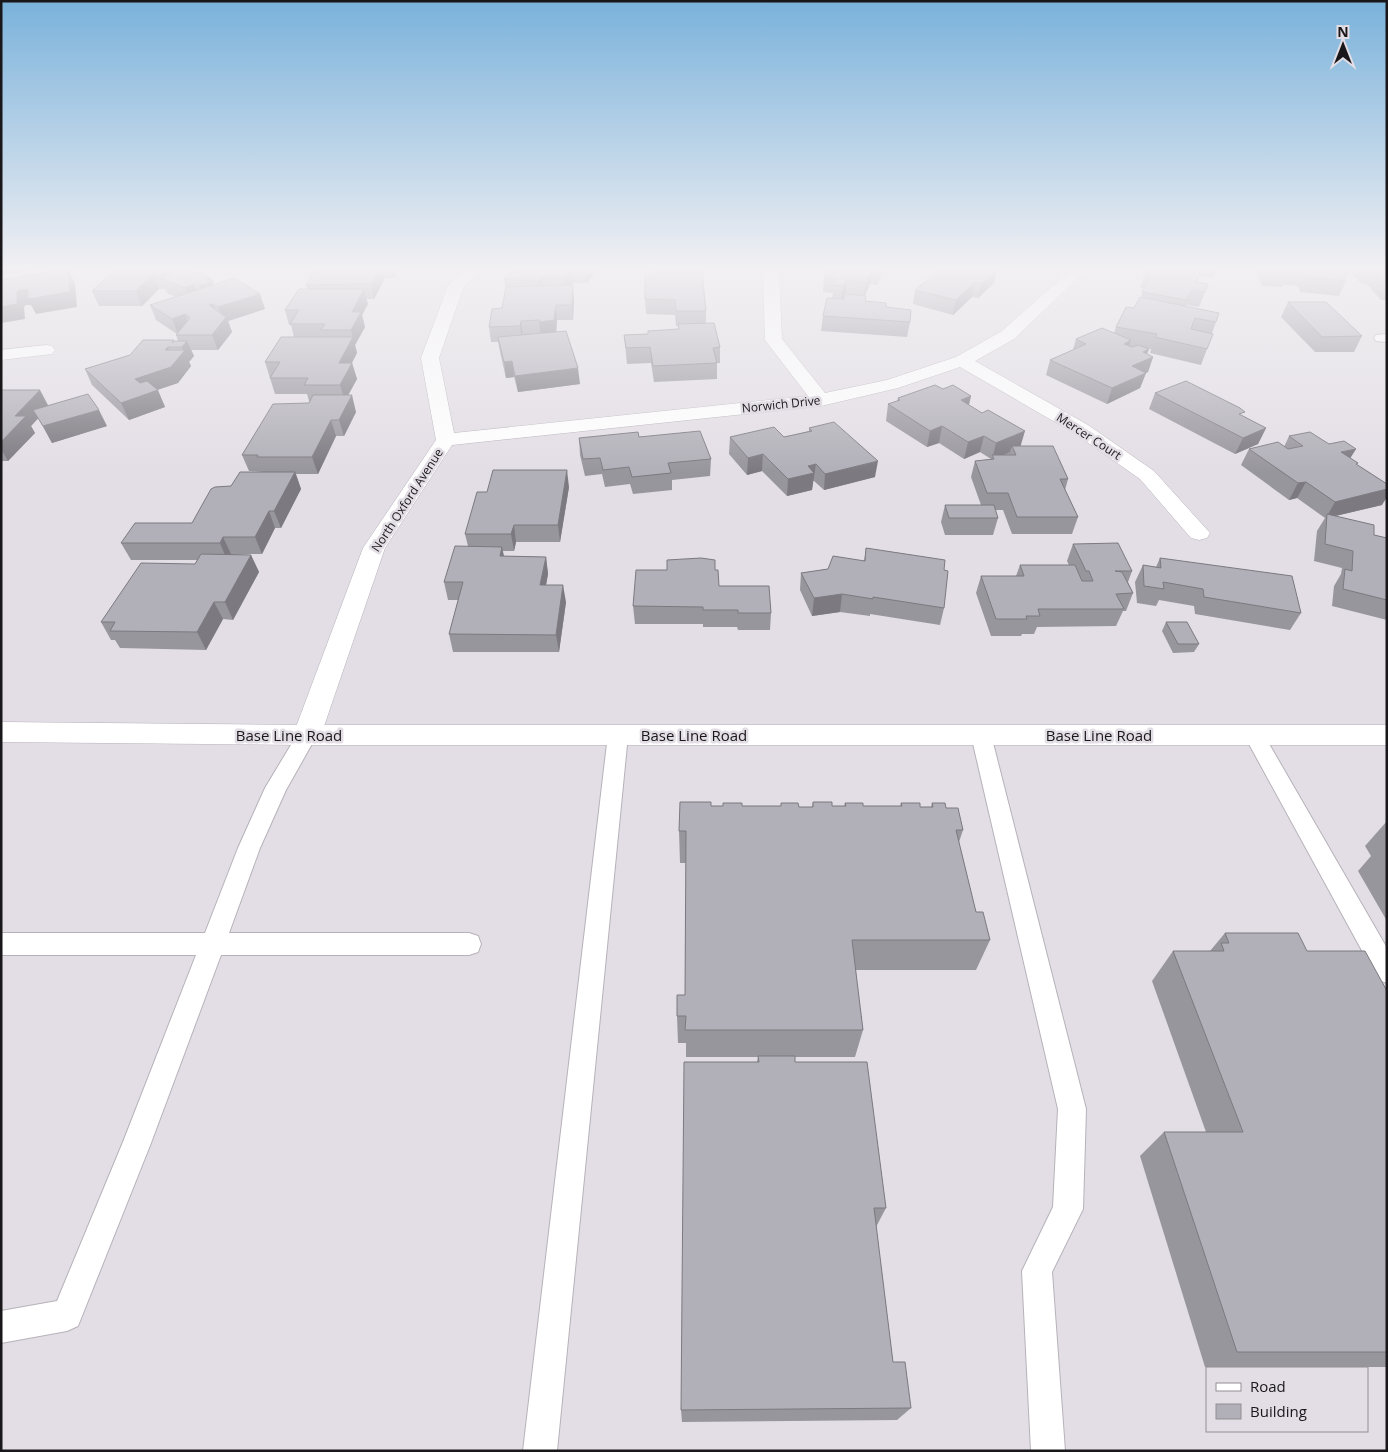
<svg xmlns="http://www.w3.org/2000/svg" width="1388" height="1452" font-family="'Open Sans',sans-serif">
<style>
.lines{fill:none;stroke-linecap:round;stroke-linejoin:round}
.service-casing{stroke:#b7b2b9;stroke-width:2}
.minor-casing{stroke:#b7b2b9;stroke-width:1}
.primary-casing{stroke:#b7b2b9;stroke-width:1}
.service{fill:#fff;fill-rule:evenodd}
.minor{fill:#fff;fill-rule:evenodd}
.primary{fill:#fff;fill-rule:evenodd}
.wall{fill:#98969d}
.shaded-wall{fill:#7c7a80}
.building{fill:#b1afb7;stroke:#7c7a80}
.labels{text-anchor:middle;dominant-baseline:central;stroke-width:5;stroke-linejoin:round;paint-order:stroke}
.far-street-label{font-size:12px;fill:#191719;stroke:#e3dee5}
.street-label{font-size:15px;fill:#191719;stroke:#e3dee5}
</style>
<rect width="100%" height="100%" fill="#e3dee5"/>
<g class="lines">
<g class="service-casing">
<path id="service" d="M1387,334V342L1376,341L1374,338L1376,335Z
M307,728L314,730L317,735L286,790L260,848L229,933H469L478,936L481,944L478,952L469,955H221L151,1143L78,1326L67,1331L1,1343V1311L57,1301L123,1142L196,955H1V933H205L238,848L265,788L300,730Z
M618,728L625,730L628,735L557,1451H523L608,735L611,730Z
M981,728L988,730L991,735L1086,1109L1083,1209L1052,1272L1065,1451H1031L1022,1271L1053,1207L1058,1109L971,735L974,730Z
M1254,728L1261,730L1387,948V983L1378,980L1244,735L1247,730Z"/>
</g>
<g class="minor-casing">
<path id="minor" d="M465,269H481L463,288L439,358L454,433L808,396L765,340L763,274L767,269H782L779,274L782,339L825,393L887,380L956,357L1002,331L1072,269H1087L1014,339L975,361L1088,425L1154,471L1210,533L1207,538L1199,540L1191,538L1140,479L1074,433L960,367L898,388L821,406L452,445L385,548L321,735L317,742L307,745L297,742L293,735L363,548L436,440L421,358L448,286Z
M46,345L52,346L55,350L52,354L1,360V350Z"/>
</g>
<g class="primary-casing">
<path id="primary" d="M1,722L307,725H1387V745H307L1,742Z"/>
</g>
<use href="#service" class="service"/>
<use href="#minor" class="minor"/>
<use href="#primary" class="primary"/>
</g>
<path class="wall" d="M117,269L212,280L214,285L260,294L265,309L228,321L232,332L218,350H191L194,356L189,362L191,366L178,383L157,390L165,407L129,420L92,385L85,369L178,341L176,335L177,334L156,320L150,305L176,297L167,293L165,289H159L142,306H99L92,291Z
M311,269H399L394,278H385L374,299H366L368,304L362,315L365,327L355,345L357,353L352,363L357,379L348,395L356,412L344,436H336L318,474H296L301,489L281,528H275L262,554H231L251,555L259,572L233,620L223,619L206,650L120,648L115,640H111L101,622L195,564L197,560H131L121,543L192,523L231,486L263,472L249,471L242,455L309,403L310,401H309L307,394H275L265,362L294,337L291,325H289L285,310L307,289L306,285L310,277L309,272Z
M513,269H597L587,283H573L571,285L574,300L573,320H557L556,332L580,384L518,392L514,377L506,378L500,352L498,342H491L489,327L502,308L506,289L504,279Z
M652,269H707L703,277L706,311V323L720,347V363H717V379L654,382L651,363L627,364L624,335L648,334L678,329V326H676L675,315L646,314L645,299L668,275L653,274Z
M826,269H883L877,285L870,284L865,296V301L886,307L910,322L907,337L821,331L823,316L832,298L833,293L823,292L824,277L827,273H826Z
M940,269H999L997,270L994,283L978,298L972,297L953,315L913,304L915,290Z
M1148,269H1220L1211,278L1199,276L1197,282L1208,284L1199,307L1186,305V306L1216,322L1212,333L1207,349L1201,365L1150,353L1151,349L1146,348L1149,349L1147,354L1153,357L1148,372L1146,373L1140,388L1107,404L1046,375L1050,360L1073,350L1076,339L1114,333L1116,327L1134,308L1141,297L1144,288H1140L1145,273Z
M1255,269H1350L1345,279L1346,281L1339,296L1300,292L1298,286L1283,285L1282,287L1262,286Z
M1353,269H1387V300H1381L1367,284H1362L1351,273Z
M1288,302L1362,336L1354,352H1315L1281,317Z
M943,389L971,396L969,405L1021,446L1068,479L1065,490L1078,517L1072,534H1012L1003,510H995L998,518L993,535H945L941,522L945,505H981L971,477L975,461L991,459L980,452L964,459L939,443L927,447L886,421L888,404L897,401L898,398Z
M1,390L48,406L107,426L52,443L38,418L31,426L35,433L8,461H1Z
M1155,393L1243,416L1266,428L1258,444L1235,454L1149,409Z
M809,428L875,477L824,490L814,481H813L812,490L787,496L762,471L747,475L729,454L730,437H784L809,431Z
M1289,436L1356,449L1350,458L1357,465L1382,505L1335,516L1374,535L1387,538V620L1332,606L1334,586L1341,574L1342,568L1314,561L1317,531L1325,518L1297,498L1289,500L1241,465L1249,449L1284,447Z
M639,437L711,459L710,476L672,480V490L633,494L630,484L605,487L602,474L585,476L580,455L579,438Z
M569,487L560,542H516L514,551H503L504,556L546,557L548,574L546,585L566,602L559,652H453L449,634L458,600H448L444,582L468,546L465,534L487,492Z
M1073,544L1132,571L1128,582L1133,593L1126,611H1123L1116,626L1037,627L1034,634H1022L1021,636H991L976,593L981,576H1016L1020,565H1069L1067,561Z
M866,548L944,570V608L940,625L870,614V616L840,612L812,616L800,590L801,573L828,569L864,561Z
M1160,558L1301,613L1290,630L1195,614L1194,606L1159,600L1156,606L1137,603L1135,582L1143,565L1156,567Z
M715,570L719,586L771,613L770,630H738L737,627H703V624H635L633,606Z
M1166,622L1199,644L1194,652L1173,653L1162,631Z
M813,802L832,806H844L845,803L863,806H900L901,803L920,807H931L932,803L946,808L963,830L959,842L976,912L990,940L976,970H855L863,1030L855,1057H795V1062L886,1208L876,1227L893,1362L911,1408L897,1420L682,1422L681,1410L758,1057H686V1043H678L677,1016L685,995L686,863H680L679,831L711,806H781V803L799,807H812Z
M1387,821V921L1358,871L1371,856L1365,846Z
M1225,933L1307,951L1387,991V1367H1205L1140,1156L1164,1132H1206L1152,981L1173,951H1210Z"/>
<path class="shaded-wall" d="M1,269H39L1,275Z
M68,269L75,284L77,307L36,314L31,305H26L24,307L25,319L1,323V307L19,290Z
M167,269H181L182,273L163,279L161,274Z
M379,269H383L385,278L374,299L371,284Z
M391,269H399L394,278Z
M571,269L573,283L565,293L564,278Z
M586,269H597L587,283Z
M702,269H707L702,278Z
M880,269H882L881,277L877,285Z
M997,269H999L997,270L994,283L978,298L981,284Z
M1215,269H1220L1211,278Z
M872,270L870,284L864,297L866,282Z
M153,274L159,289L142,306L136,291Z
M542,277L543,291L540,296L538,281Z
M211,278L218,296L205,301L199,286L207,279Z
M847,280L846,295L841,301L843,286Z
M975,282L972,297L953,315L956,300Z
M194,284L199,299L191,302L185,288Z
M573,285L574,300L573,320L572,305Z
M364,289L368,304L362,315L365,327L355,345L357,353L343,379L339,363L353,337L351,330L352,312Z
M260,294L265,309L228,321L232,332L218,350L212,335L223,321L218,307Z
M213,304L219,319L209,305Z
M556,305L557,320L556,335L541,337L539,322Z
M185,314L191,330L178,334L172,319Z
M521,321L523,336L522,341L520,326Z
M1131,340L1126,356L1124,344Z
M187,341L194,356L189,362L191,366L178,383L142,395L135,379L168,347L174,363L183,351L182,347Z
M1149,349L1144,361L1153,357L1148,372L1146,373L1140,388L1107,404L1112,388L1132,366L1143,352Z
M512,361L514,377L506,378L504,362Z
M352,363L357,379L345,401L340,385Z
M578,368L580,384L518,392L515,376Z
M40,390L49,407L31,426L35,433L8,461L1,449V442L15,416Z
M158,390L165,407L129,420L121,403Z
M352,395L356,412L344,436L339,420Z
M971,396L967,412L961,400Z
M99,410L107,426L52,443L43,426Z
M331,420L336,436L318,474L312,457Z
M942,426L939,443L927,447L930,431Z
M1266,428L1258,444L1235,454L1243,438Z
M1025,431L1020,448L1012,446L1010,452L994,459L993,456L996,443Z
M984,436L980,452L964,459L968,442Z
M1356,449L1346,465L1341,452Z
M763,454L762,471L747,475L748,458Z
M878,461L875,477L824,490L825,474Z
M816,464L812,490L787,496L788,479L808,466Z
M567,470L569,487L560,542L558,525Z
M295,472L301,489L281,528L274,511Z
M1306,482L1297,498L1289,500L1298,483Z
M1387,489V497L1382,505L1327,518V516L1335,502Z
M269,511L275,528L262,554L255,537Z
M514,525L516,542L514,551L511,534Z
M223,537L231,554L227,560L220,543Z
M502,547L505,564L500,556Z
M251,555L259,572L233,620L225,602Z
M546,557L548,574L543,602L540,585Z
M563,585L566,602L559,652L556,635Z
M842,594L840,612L812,616L814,598Z
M214,602L223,619L206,650L197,632Z"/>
<path class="building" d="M68,269L70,292L28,299V289L19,290L17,292V304L1,307V280Z
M117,269H167L161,274H153L136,291H92Z
M186,269L211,278L207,279L213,281L199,286L194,284L185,288L161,278Z
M311,269H379L371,284L306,285L314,272H309Z
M513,269H571L564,278L542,277L538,281H530L504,279Z
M829,269H880V270H872L866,282L847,280L843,286L833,285L837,279L824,277Z
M940,269H997L981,284L975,282L956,300L915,290Z
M1148,269H1190L1201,271L1196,282L1208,284L1205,292L1192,290L1187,300L1142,292L1152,274L1145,273Z
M1267,269H1339L1346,281L1307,277L1305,272L1287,270L1288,273L1268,271Z
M1369,269H1387V283L1374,269Z
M702,274L706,311H676L675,300L645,299V276Z
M234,278L260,294L218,307L213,304L209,305L226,317L212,335H176L190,318L185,314L172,319L150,305Z
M573,285L572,305H556L554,320L539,322L540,320L521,321L520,326L489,327L492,309L502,308L506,287Z
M299,289H364L352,312H361L351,330H321L325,324H290L299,310H285Z
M845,294L866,296L865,301L886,303V307L911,310L910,322L823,316L827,298L844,299Z
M1140,297L1219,313L1216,322L1195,318L1191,329L1213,334L1207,349L1155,337L1157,334L1116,327L1126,307L1134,308Z
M1288,302H1326L1362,336L1322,337Z
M714,323L720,347L713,348L717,363L653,366L650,347L626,348L624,335L648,334V331L679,329L678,324Z
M1102,328L1131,340L1124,344L1132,347L1138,345L1149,349L1143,352L1153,357L1132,366L1146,373L1112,388L1050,360L1086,344L1076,339Z
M566,331L578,368L515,376L512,361L504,362L498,337Z
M281,337H353L339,363H352L340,385H304L308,378H270L280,362H265Z
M143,340H174L172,343L175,341H187L182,347H168L165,350H185L171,367L135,379L140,383L147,381L158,390L121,403L85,369L130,355Z
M1186,381L1240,408L1245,412L1239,414L1266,428L1243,438L1155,393Z
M935,385L943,389L953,385L971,396L961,400L982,413L988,410L1025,431L996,443L984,436L968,442L942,426L930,431L888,404L900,400L898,398Z
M1,390H40L15,416H26L1,442Z
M88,394L99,410L43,426L33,410Z
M313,395H352L339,420H331L312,457H257L258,455H242L273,404L309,403Z
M834,422L878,461L825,474L816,464L808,466L814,473L788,479L763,454L748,458L730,437L774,427L784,437L812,431L809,428Z
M700,431L711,459L668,463L671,473L632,477L629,467L603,470L600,458L583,459L579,438L638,432L639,437Z
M1310,432L1329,444L1344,441L1356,449L1341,452L1358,463L1356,464L1387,484V489L1335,502L1306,482L1298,483L1249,449L1278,442L1288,449L1303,446L1289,436Z
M1012,446H1053L1068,479H1060L1078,517H1017L1008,493H987L975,461L994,459L992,455H1016Z
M493,470H567L558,525H514L511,534H465L477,492H487Z
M240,472H295L274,511H269L255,537H223L220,543H121L135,523H192L211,489L215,487L231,486Z
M945,505H994L998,518H949Z
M1327,514L1374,525V535L1387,538V600L1343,589L1345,569L1352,571L1353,551L1325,544Z
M1118,543L1132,571H1115L1122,572L1133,593L1116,594L1124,609H1038L1040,616H1026L1027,619H996L981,576H1024L1020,565H1075L1082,581H1093L1089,571H1086L1073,544Z
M455,546L502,547L500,556L546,557L540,585H563L556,635L449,634L463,582H444Z
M866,548L945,560L944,570L948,571L944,608L873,597V599L842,594L814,598L801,573L828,569L833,556L865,561Z
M201,554L251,555L225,602H214L197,632L110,631L115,622H101L141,563L195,564Z
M701,558L715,560V570H718L719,586H769L771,613H738V610H703V607L633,606L636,570H667V560Z
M1160,558L1292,576L1301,613L1204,597L1203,589L1163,582L1164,589L1144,586L1143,565L1161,568Z
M1166,622H1187L1199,644H1178Z
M680,802H711V806H723V803H742V806H781V803H798L799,807H813V802H832V806H846L845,803H863V806H902L901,803H920V807H933L932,803H945L946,808H958L963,830H956L976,912H983L990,940H852L863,1030H685L686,1016H677V995H685L686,831H679Z
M1225,933H1298L1307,951H1365L1387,991V1352H1237L1164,1132H1243L1173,951H1224L1221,943H1229Z
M758,1056H795V1062H867L886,1208H874L893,1362H905L911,1408L681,1410L684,1062H759Z"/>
<linearGradient id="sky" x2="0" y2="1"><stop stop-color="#7ab2db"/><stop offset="0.57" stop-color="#f2f0f3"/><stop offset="1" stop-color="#f2f0f3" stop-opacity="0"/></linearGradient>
<rect width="1388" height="472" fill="url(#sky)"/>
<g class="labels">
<g class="far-street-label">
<text transform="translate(781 404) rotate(-6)">Norwich Drive</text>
<text transform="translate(1089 436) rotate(33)">Mercer Court</text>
<text transform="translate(407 500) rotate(-57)">North Oxford Avenue</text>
</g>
<g class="street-label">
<text x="289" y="735">Base Line Road</text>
<text x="694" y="735">Base Line Road</text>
<text x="1099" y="735">Base Line Road</text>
</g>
</g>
<rect width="1388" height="1452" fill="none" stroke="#191719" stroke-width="5"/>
<rect x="1206" y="1367" width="162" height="65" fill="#e3dee5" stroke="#928e93"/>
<rect x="1216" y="1383" width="25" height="8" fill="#ffffff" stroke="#928e93"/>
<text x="1250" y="1392" font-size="15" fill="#191719">Road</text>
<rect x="1216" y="1404" width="25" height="15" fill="#b1afb7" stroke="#928e93"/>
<text x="1250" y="1417" font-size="15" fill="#191719">Building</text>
<g transform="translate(1343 45)" stroke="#e3dee5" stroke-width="4" paint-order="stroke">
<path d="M0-4L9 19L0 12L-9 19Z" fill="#191719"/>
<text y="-8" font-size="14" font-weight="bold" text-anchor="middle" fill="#191719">N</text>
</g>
</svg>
